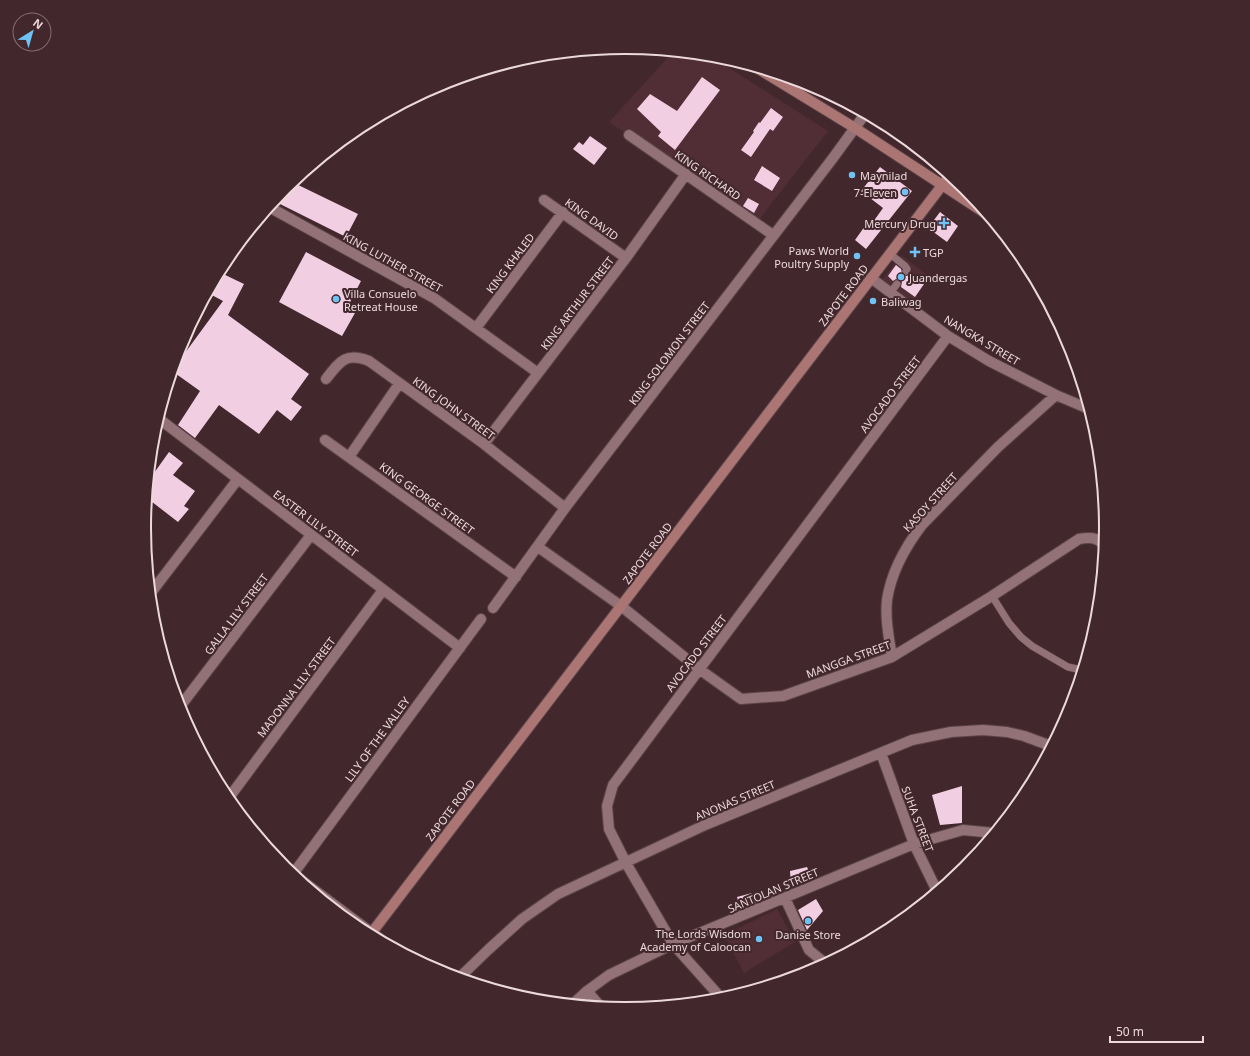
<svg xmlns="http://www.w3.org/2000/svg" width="1250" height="1056" font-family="'Noto Sans',sans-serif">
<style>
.built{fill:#512e35}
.building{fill:#f2cee3}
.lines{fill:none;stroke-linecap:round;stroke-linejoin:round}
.lane-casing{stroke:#5b4448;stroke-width:8}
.street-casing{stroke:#5b4448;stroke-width:12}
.secondary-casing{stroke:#5b4448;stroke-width:12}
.lane{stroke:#937277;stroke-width:7}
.street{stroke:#937277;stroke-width:10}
.secondary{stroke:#aa7572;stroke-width:10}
.poi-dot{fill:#6fc2f4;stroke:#42272c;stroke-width:1.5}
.labels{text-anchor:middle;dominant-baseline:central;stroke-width:4;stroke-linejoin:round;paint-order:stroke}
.street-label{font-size:11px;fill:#ecd9db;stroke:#42272c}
.poi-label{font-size:11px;fill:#ecd9db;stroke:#42272c;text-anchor:start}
.rim{fill:none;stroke:#ecd9db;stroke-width:2}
</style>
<rect width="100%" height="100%" fill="#42272c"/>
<path class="built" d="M673,52L709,55L828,131L758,221L609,122Z
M901,255L930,277L912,302L882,280Z
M777,909L795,942L744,973L724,935Z"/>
<path class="building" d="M702,77L720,90L675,150L658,136L661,132L637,109L650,94L677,111Z
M771,108L783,117L773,131L770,129L751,157L741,150L754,132L753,131L759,122L760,123Z
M590,136L607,148L594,165L573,149L579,142L583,145Z
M762,166L780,178L772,191L754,180Z
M880,167L912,191L866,249L855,240L865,226L868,229L883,208L861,191Z
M292,182L358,214L346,237L274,201L285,188Z
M748,198L759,204L754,213L743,206Z
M940,212L958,226L947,242L928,228Z
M306,252L361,281L347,308L355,313L342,336L279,302Z
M896,265L901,269L902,273L903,275L907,276L910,274L924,284L915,297L901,287L902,282L900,280L896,279L893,281L888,276Z
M219,272L244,284L228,315L309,374L291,399L302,407L291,421L277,410L259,434L219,405L195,438L178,425L200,391L172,371L178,354L182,357L223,301L208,293Z
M169,452L183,463L173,475L195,491L184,506L189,509L178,522L147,498L149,480Z
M962,786V823L940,825L932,795Z
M807,867L812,878L799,880L791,885L790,871Z
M752,893L756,903L740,908L737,897Z
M816,899L823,911L807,930L798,910Z"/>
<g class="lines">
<g class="lane-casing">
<path id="lane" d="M889,253L905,266L907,269L906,271
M890,293L897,284
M992,596L1009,623L1021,637L1032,646L1068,667L1082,670"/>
</g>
<g class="street-casing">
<path id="street" d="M629,135L773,235
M544,200L626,258
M269,207L434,298L538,373
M871,278L948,336L989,361L1056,395L1089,409
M476,328L563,212
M326,379C340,361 346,352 369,361L484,444L565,508
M158,418L460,648
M325,440L516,577
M484,444L626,258L686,174
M349,457L399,384
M538,547L621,606L699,669L741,699L783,696L892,657L992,596L1079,539C1089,537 1097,537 1104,545
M150,594L238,479
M493,608L565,508L833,158L865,114
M892,657C889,638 885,619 887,600C891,573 906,546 922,525L998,447L1056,395
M179,708L311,535
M881,753L914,844L937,891
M228,799L383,590
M293,874L481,619
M293,874L372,933
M785,898L809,950L826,964
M459,978L489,949L522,919L558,894L705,825L912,740L951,732L983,730L1007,732L1024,736L1051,746
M587,991L601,1007
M722,999L673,944L626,863L609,829L607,806L613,785L948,336
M573,1004L587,991L609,975L673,944L914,844L963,830L994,833"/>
</g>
<g class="secondary-casing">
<path id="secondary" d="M757,68L855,128L988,215
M372,933L383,941
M370,935L950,175"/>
</g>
<use href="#lane" class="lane"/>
<use href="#street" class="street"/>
<use href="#secondary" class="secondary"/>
</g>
<g class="poi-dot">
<circle cx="852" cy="175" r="4"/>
<circle cx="905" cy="192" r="4"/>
<path d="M942 217h4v4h4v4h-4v4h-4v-4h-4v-4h4z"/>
<path d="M913 246h4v4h4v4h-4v4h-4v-4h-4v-4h4z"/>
<circle cx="857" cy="256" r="4"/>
<circle cx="901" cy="277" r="4"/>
<circle cx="336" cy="299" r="4"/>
<circle cx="873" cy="301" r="4"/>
<circle cx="808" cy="921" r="4"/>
<circle cx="759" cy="939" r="4"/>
</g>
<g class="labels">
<g class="street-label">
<text transform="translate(708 175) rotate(35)">KING RICHARD</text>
<text transform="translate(592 219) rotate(36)">KING DAVID</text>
<text transform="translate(393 262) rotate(29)">KING LUTHER STREET</text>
<text transform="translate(510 263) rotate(-53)">KING KHALED</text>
<text transform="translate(843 295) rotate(-53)">ZAPOTE ROAD</text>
<text transform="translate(577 303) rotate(-53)">KING ARTHUR STREET</text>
<text transform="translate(982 340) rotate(31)">NANGKA STREET</text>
<text transform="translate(669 353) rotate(-53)">KING SOLOMON STREET</text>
<text transform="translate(890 394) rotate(-53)">AVOCADO STREET</text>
<text transform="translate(454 408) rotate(36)">KING JOHN STREET</text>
<text transform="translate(427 498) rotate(36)">KING GEORGE STREET</text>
<text transform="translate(930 502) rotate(-48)">KASOY STREET</text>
<text transform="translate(316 523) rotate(37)">EASTER LILY STREET</text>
<text transform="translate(647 553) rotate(-53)">ZAPOTE ROAD</text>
<text transform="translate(236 614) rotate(-53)">GALLA LILY STREET</text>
<text transform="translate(696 653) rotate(-53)">AVOCADO STREET</text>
<text transform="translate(848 659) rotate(-20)">MANGGA STREET</text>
<text transform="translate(296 687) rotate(-53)">MADONNA LILY STREET</text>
<text transform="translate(377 739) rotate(-54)">LILY OF THE VALLEY</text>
<text transform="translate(735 800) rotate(-23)">ANONAS STREET</text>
<text transform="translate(450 810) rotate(-53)">ZAPOTE ROAD</text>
<text transform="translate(918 819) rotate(69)">SUHA STREET</text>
<text transform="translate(773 890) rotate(-23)">SANTOLAN STREET</text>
</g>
<g class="poi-label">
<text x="860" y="175">Maynilad</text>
<text x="897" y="192" text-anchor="end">7-Eleven</text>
<text x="936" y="223" text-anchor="end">Mercury Drug</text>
<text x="849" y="250" text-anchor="end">Paws World<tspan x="849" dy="13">Poultry Supply</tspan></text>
<text x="923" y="252">TGP</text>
<text x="909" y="277">Juandergas</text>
<text x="344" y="293">Villa Consuelo<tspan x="344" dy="13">Retreat House</tspan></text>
<text x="881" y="301">Baliwag</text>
<text x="751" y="933" text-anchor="end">The Lords Wisdom<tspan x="751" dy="13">Academy of Caloocan</tspan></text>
<text x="808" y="934" text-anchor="middle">Danise Store</text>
</g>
</g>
<path d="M0 0H1250V1056H0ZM151 528a474 474 0 1 1 948 0a474 474 0 1 1-948 0Z" fill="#42272c" fill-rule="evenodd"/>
<path class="rim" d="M151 528a474 474 0 1 1 948 0a474 474 0 1 1-948 0Z"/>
<g transform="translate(32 32) rotate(37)"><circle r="19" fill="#42272c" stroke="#866e72"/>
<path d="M0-3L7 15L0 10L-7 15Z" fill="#6fc2f4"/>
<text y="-6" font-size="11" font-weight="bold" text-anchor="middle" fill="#ecd9db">N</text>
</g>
<path d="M1110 1036v6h93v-6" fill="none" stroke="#ecd9db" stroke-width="2"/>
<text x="1116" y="1036" font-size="12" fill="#ecd9db" stroke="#42272c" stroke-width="3" paint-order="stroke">50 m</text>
</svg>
